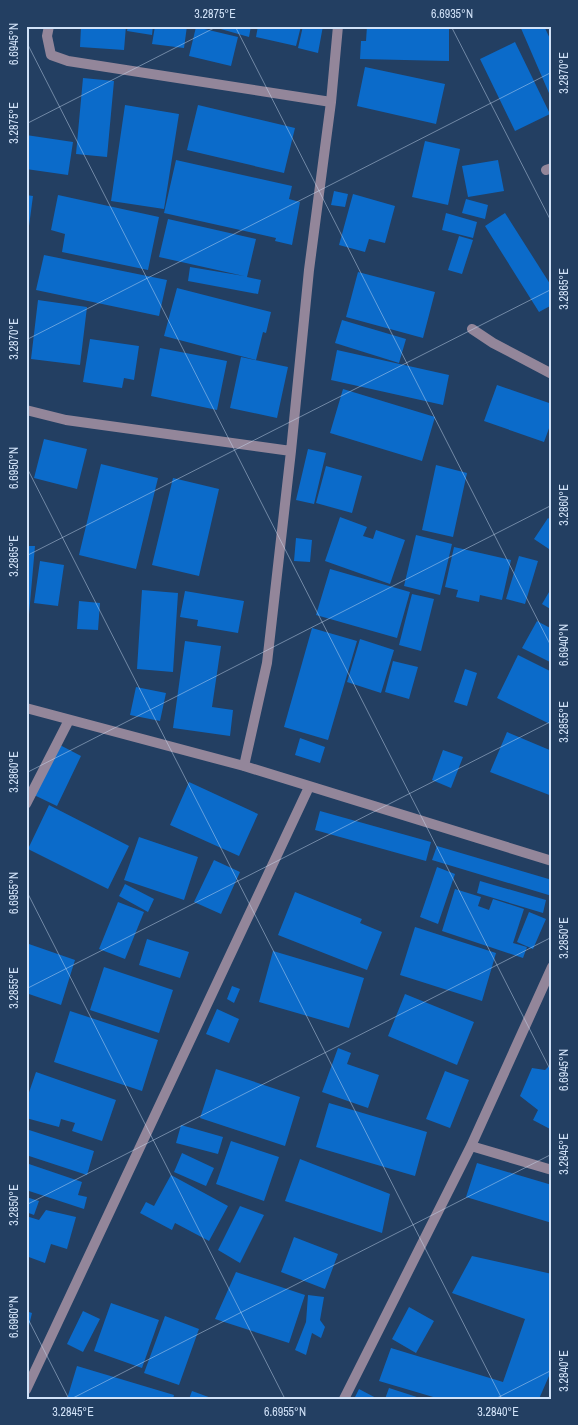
<svg xmlns="http://www.w3.org/2000/svg" width="578" height="1425" font-family="'Archivo Narrow',sans-serif">
<style>
.building{fill:#0b6bca}
.lines{fill:none;stroke-linecap:round;stroke-linejoin:round}
.minor{stroke:#93869a;stroke-width:10}
.ticks{fill:none;stroke:#d1e2f8;stroke-width:1;stroke-opacity:0.45}
.neatline{fill:none;stroke:#d1e2f8;stroke-width:2}
.ticks-label{font-size:12px;text-anchor:middle;fill:#d1e2f8}
</style>
<rect width="100%" height="100%" fill="#233f62"/>
<path class="building" d="M81,26H126L124,50L80,47Z
M128,26H153L152,35L127,31Z
M155,26H187L184,48L152,44Z
M210,26H251L249,37Z
M258,26H301L296,46L256,37Z
M303,26H323L318,53L298,48Z
M367,26H449V61L360,59L361,41H366Z
M520,26H544L552,43V100Z
M196,27L238,37L231,66L189,56Z
M515,42L550,114L515,131L480,59Z
M365,67L445,84L436,124L357,106Z
M83,78L114,81L107,157L76,154Z
M125,105L179,114L164,209L111,201Z
M198,105L295,128L284,173L187,150Z
M26,135L73,142L68,175L26,169Z
M425,141L460,149L448,205L412,197Z
M176,160L292,186L289,199L300,202L292,245L275,241L276,238L164,213Z
M498,160L504,191L468,197L462,166Z
M334,191L348,194L345,207L331,205Z
M353,194L395,206L385,243L369,239L365,252L339,245Z
M26,195L33,196L27,241H26Z
M58,195L159,217L148,270L62,252L65,234L51,230Z
M466,199L488,205L485,219L462,213Z
M446,213L477,222L473,238L442,230Z
M505,213L552,287V305L539,312L485,226Z
M168,219L256,239L247,277L261,280L258,294L188,281L190,267L244,276L159,257Z
M459,236L473,240L462,274L448,270Z
M44,255L167,280L159,316L36,290Z
M358,272L435,292L423,338L346,317Z
M177,288L271,312L266,333L263,332L256,360L164,336Z
M38,300L87,307L80,365L31,359Z
M342,320L406,339L399,363L335,343Z
M90,339L139,346L134,380L124,378L122,388L83,382Z
M160,348L227,361L217,410L151,396Z
M337,350L449,375L443,405L331,380Z
M241,357L288,367L277,418L230,408Z
M497,385L552,404V420L544,442L484,421Z
M343,389L435,417L422,461L330,433Z
M44,439L87,449L77,489L34,478Z
M308,449L326,453L314,504L296,500Z
M101,464L158,478L136,569L79,555Z
M436,465L467,473L453,537L422,530Z
M326,466L362,476L352,513L316,503Z
M173,478L219,489L199,576L152,565Z
M340,517L367,527L363,536L373,539L376,530L405,540L390,584L325,561Z
M548,518L552,521V551L534,539Z
M416,535L452,544L440,595L404,586Z
M296,538L312,540L310,562L294,561Z
M26,546H35L28,626H26Z
M454,547L511,560L502,600L480,595L479,602L456,597L458,590L445,587Z
M519,556L538,561L525,604L506,599Z
M40,561L64,565L58,606L34,603Z
M330,569L410,592L397,638L316,615Z
M552,587V610L542,604Z
M142,590L178,593L173,672L137,669Z
M185,591L244,601L238,633L197,626L198,620L180,617Z
M412,594L434,599L421,651L399,645Z
M79,601L100,603L98,630L77,629Z
M537,621L552,629V663L522,648Z
M312,628L357,641L328,740L284,727Z
M360,639L394,650L381,693L347,682Z
M185,641L221,646L212,707L233,710L230,736L173,728Z
M518,655L552,672V725L497,698Z
M393,661L418,667L409,699L385,692Z
M465,669L477,673L467,706L454,702Z
M136,687L166,693L160,721L130,715Z
M507,732L552,751V796L490,772Z
M300,738L325,747L320,763L295,755Z
M58,744L81,756L57,806L34,795Z
M443,750L463,757L451,788L432,780Z
M189,782L258,814L239,856L170,825Z
M49,805L129,846L108,889L28,849Z
M320,811L431,842L426,861L315,830Z
M139,837L198,857L184,900L124,880Z
M437,846L552,880V896L432,860Z
M214,860L240,872L221,914L194,902Z
M437,867L455,874L438,924L420,917Z
M480,881L546,900L543,913L477,893Z
M125,884L154,899L148,912L119,896Z
M455,889L481,897L478,906L489,910L493,899L524,909L513,943L527,947L523,958L442,931Z
M295,892L362,919L360,923L382,932L367,970L278,935Z
M118,902L144,912L125,959L99,949Z
M529,912L546,919L533,949L517,942Z
M415,927L496,953L482,1001L400,975Z
M147,939L189,952L180,978L139,965Z
M26,943L75,960L61,1005L26,993Z
M273,951L364,978L349,1028L259,1002Z
M104,967L173,990L159,1033L90,1010Z
M232,986L240,989L234,1003L227,999Z
M405,994L474,1022L457,1065L388,1036Z
M217,1009L239,1019L229,1043L206,1034Z
M70,1011L158,1040L142,1091L54,1062Z
M338,1048L351,1053L347,1064L379,1075L368,1108L322,1092Z
M552,1063V1128L550,1129L533,1120L538,1110L520,1096L532,1068L545,1070Z
M216,1069L300,1097L285,1146L200,1118Z
M445,1071L469,1080L450,1128L426,1119Z
M36,1072L116,1100L102,1141L72,1131L75,1123L61,1119L59,1127L26,1118V1101Z
M329,1103L427,1132L415,1176L316,1147Z
M181,1125L223,1137L218,1154L176,1143Z
M26,1129L94,1151L87,1175L26,1155Z
M231,1141L279,1157L264,1201L216,1184Z
M182,1153L214,1168L206,1186L174,1172Z
M300,1159L390,1194L382,1233L285,1201Z
M26,1163L82,1182L78,1195L87,1197L84,1209L26,1190Z
M477,1163L552,1185V1223L466,1197Z
M171,1175L228,1206L209,1241L175,1223L172,1230L140,1213L146,1202L154,1206Z
M26,1197L39,1201L34,1215L26,1212Z
M240,1206L264,1215L240,1263L218,1250Z
M46,1210L76,1217L67,1249L51,1244L45,1263L26,1256V1216L39,1220Z
M294,1237L338,1254L325,1289L281,1272Z
M472,1256L552,1274V1369L539,1399H440L379,1381L391,1348L503,1382L525,1319L452,1293Z
M236,1272L305,1295L289,1343L215,1319Z
M308,1295L324,1297L320,1320L325,1327L321,1338L312,1333L306,1355L295,1350L306,1322Z
M111,1303L159,1320L142,1368L94,1351Z
M409,1307L434,1321L416,1353L392,1339Z
M26,1311L32,1313L27,1334H26Z
M83,1311L100,1319L83,1352L67,1344Z
M165,1316L199,1329L179,1385L144,1373Z
M77,1366L174,1395L173,1399H67Z
M389,1388L420,1398V1399H385Z
M359,1389L378,1399H354Z
M192,1391L214,1399H189Z"/>
<g class="lines">
<path class="minor" d="M49,26L47,36L51,55L68,61L331,102
M546,170L552,168
M472,329L493,343L552,374
M26,410L66,420L291,451
M26,708L244,766L552,861
M244,766L267,663L291,451L309,270L331,102L338,26
M26,804L69,720
M471,1146L552,1170
M26,1390L309,787
M344,1399L471,1146L552,967"/>
</g>
<path class="ticks" d="M235,26L552,648M451,26L552,223M26,41L552,1073M26,124L218,26M26,340L552,72M26,466L502,1399M26,556L552,289M26,773L552,505M26,890L285,1399M26,989L552,721M26,1205L552,937M26,1315L69,1399M71,1399L552,1154M495,1399L552,1370"/>
<rect width="578" height="1425" fill="none" stroke="#233f62" stroke-width="55"/>
<rect x="28" y="28" width="522" height="1370" class="neatline"/>
<g class="ticks-label">
<text x="215" y="18">3.2875°E</text>
<text x="452" y="18">6.6935°N</text>
<text transform="translate(14 44) rotate(-90)" y="4">6.6945°N</text>
<text transform="translate(564 73) rotate(-90)" y="4">3.2870°E</text>
<text transform="translate(14 123) rotate(-90)" y="4">3.2875°E</text>
<text transform="translate(564 289) rotate(-90)" y="4">3.2865°E</text>
<text transform="translate(14 339) rotate(-90)" y="4">3.2870°E</text>
<text transform="translate(14 468) rotate(-90)" y="4">6.6950°N</text>
<text transform="translate(564 505) rotate(-90)" y="4">3.2860°E</text>
<text transform="translate(14 556) rotate(-90)" y="4">3.2865°E</text>
<text transform="translate(564 645) rotate(-90)" y="4">6.6940°N</text>
<text transform="translate(564 722) rotate(-90)" y="4">3.2855°E</text>
<text transform="translate(14 772) rotate(-90)" y="4">3.2860°E</text>
<text transform="translate(14 893) rotate(-90)" y="4">6.6955°N</text>
<text transform="translate(564 938) rotate(-90)" y="4">3.2850°E</text>
<text transform="translate(14 988) rotate(-90)" y="4">3.2855°E</text>
<text transform="translate(564 1070) rotate(-90)" y="4">6.6945°N</text>
<text transform="translate(564 1154) rotate(-90)" y="4">3.2845°E</text>
<text transform="translate(14 1205) rotate(-90)" y="4">3.2850°E</text>
<text transform="translate(14 1317) rotate(-90)" y="4">6.6960°N</text>
<text transform="translate(564 1371) rotate(-90)" y="4">3.2840°E</text>
<text x="73" y="1416">3.2845°E</text>
<text x="285" y="1416">6.6955°N</text>
<text x="498" y="1416">3.2840°E</text>
</g>
</svg>
